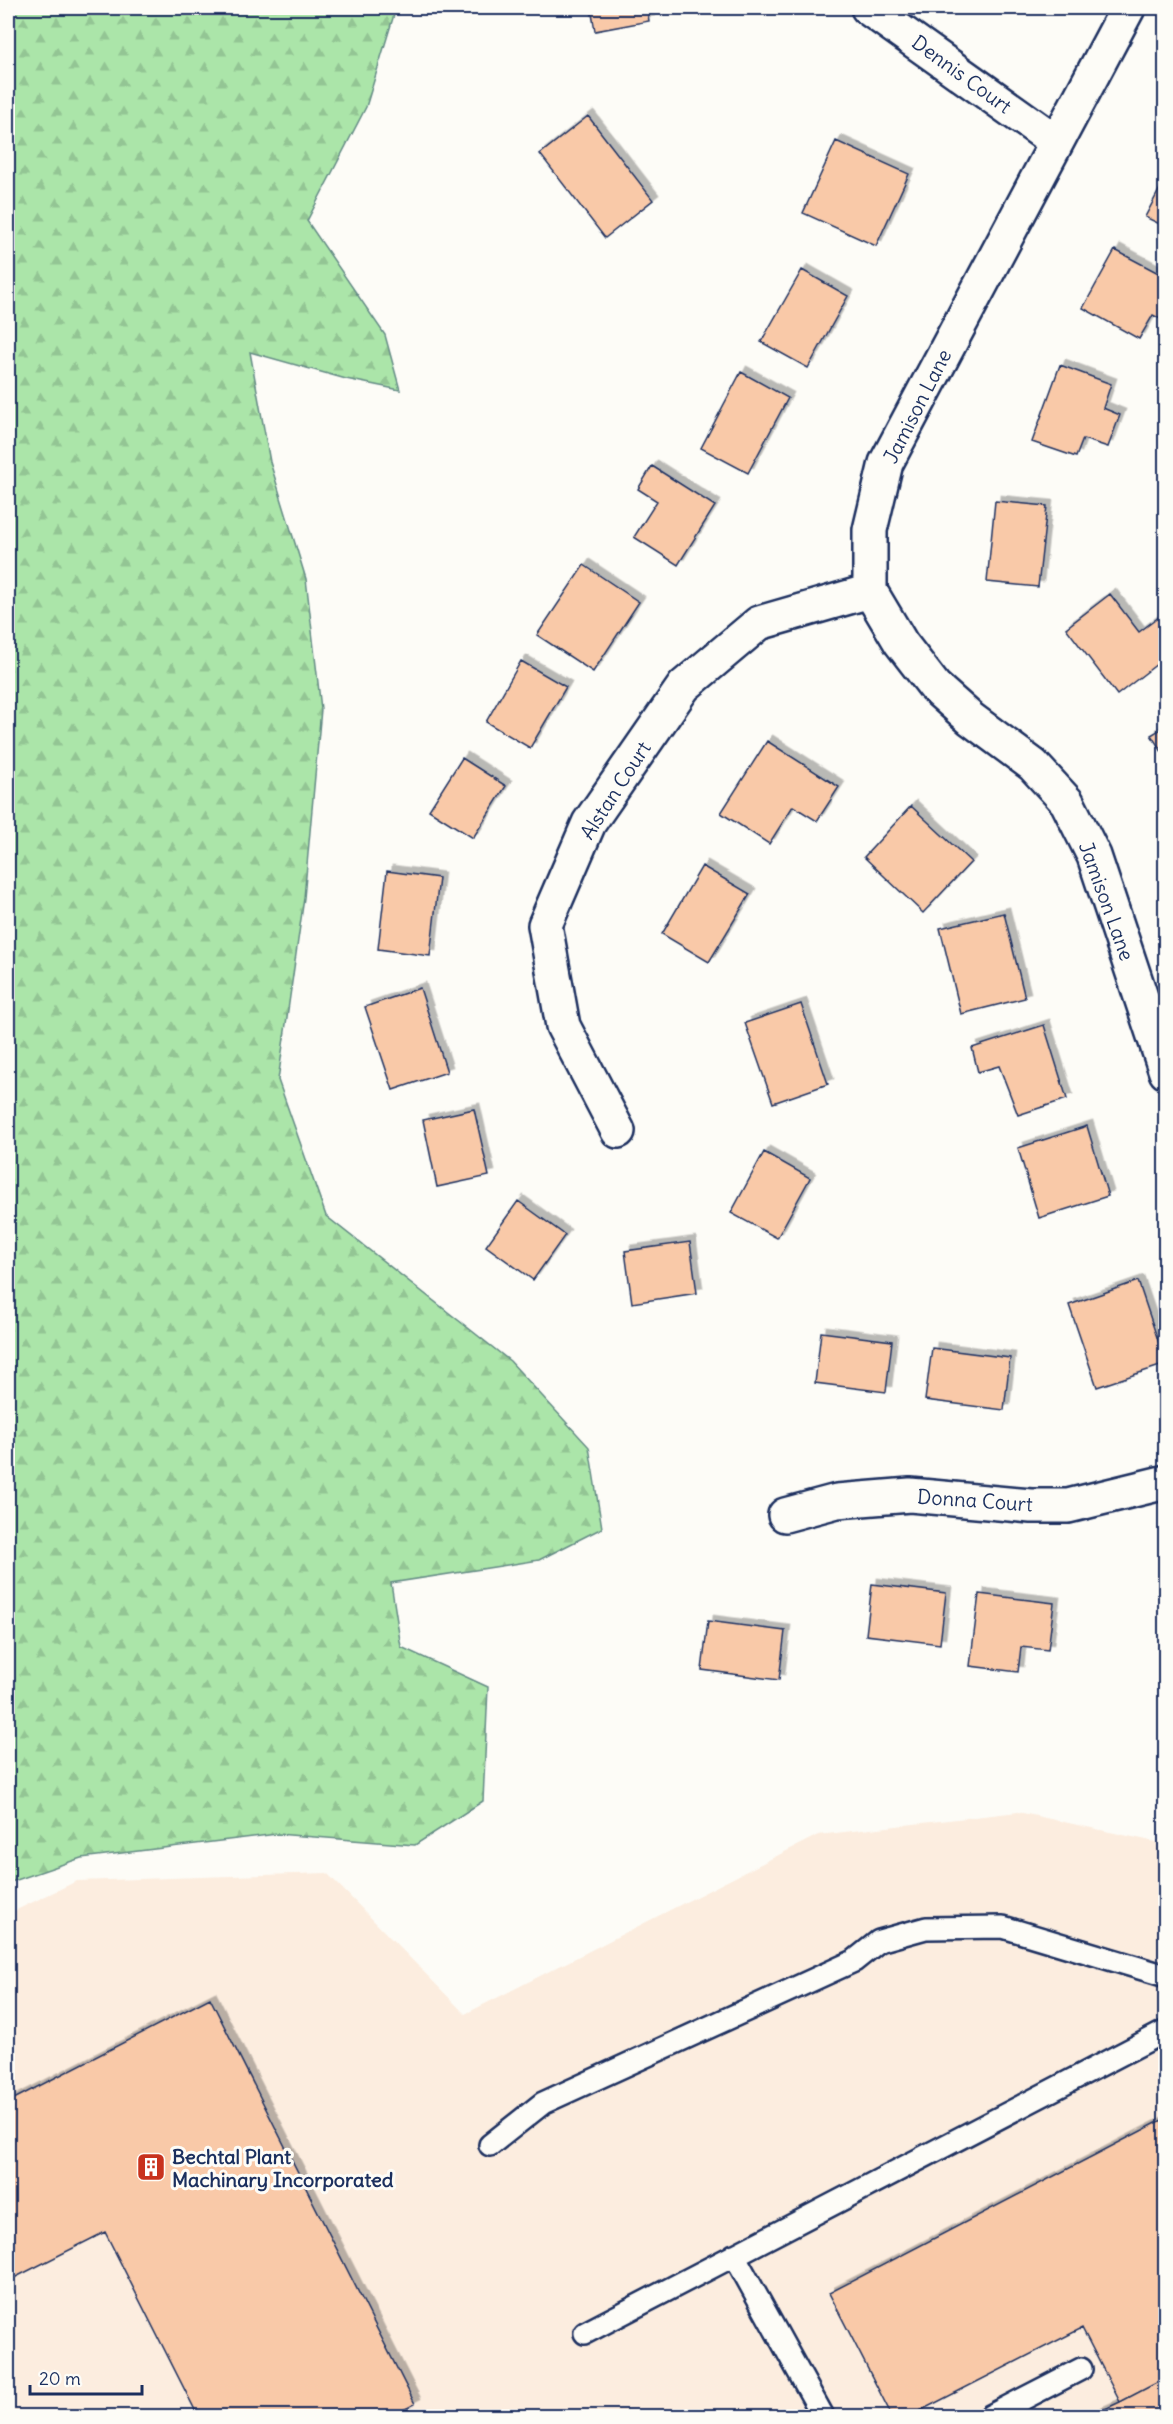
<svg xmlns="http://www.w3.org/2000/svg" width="1173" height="2424" font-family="Delius,sans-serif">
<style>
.built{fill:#fceddf}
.forest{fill:url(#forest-firs);stroke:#638a84;stroke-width:1.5}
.building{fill:#f9c9a8;stroke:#1b2f5e;stroke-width:1.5;filter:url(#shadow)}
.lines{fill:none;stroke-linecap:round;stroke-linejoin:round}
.lane-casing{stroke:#1b2f5e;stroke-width:26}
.street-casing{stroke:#1b2f5e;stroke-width:38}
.lane{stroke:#fdfcf7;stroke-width:21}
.street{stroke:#fdfcf7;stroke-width:33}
.labels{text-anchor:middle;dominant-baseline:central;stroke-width:6;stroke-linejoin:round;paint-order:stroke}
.street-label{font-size:20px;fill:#1b2f5e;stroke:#fdfcf7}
.poi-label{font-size:20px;font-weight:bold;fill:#1b2f5e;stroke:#fdfcf7;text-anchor:start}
</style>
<defs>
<pattern id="forest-firs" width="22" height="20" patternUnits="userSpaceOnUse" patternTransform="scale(1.5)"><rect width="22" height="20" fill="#abe5a9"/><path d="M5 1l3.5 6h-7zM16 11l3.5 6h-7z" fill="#93c594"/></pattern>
<filter id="shadow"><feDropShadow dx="5.5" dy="-5.5" stdDeviation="0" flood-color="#0004"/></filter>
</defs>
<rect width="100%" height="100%" fill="#fdfcf7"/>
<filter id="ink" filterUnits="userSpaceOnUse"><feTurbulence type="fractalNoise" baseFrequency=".0167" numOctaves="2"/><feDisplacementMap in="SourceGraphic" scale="12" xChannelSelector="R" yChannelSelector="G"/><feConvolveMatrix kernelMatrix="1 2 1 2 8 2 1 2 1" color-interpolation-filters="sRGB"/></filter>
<g filter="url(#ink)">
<path class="built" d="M1018,1812L1165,1844V2416H8V1914L77,1881L327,1873L465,2014L818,1835Z"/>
<path class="forest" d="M8,8H396L366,107L307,221L385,335L400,390L346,379L250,352L270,462L306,579L321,709L304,898L278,1080L326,1216L510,1361L589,1447L602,1528L539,1560L391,1583L401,1647L488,1687L483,1801L415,1845L277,1834L81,1858L8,1883Z"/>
<path class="building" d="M591,8H647L649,21L595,31Z
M588,116L653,200L605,238L540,154Z
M836,141L909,174L876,246L803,213Z
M1166,177V227L1145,217Z
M1115,250L1166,277V322L1153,315L1139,339L1083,308Z
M802,270L848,296L808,368L761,342Z
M1060,365L1111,384L1103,408L1120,415L1108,447L1083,439L1076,457L1032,442Z
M741,372L788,398L748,473L701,448Z
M652,466L715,506L678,565L634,537L657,501L638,489Z
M995,501L1047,506L1038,587L987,582Z
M584,565L639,602L593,672L537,635Z
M1110,594L1139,632L1159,617L1166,625V657L1117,695L1066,628Z
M521,661L566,687L530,748L486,722Z
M1166,726V758L1151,735Z
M767,741L839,787L817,821L793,806L769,844L721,813Z
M462,758L506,786L473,838L429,810Z
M911,806L971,862L923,913L864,857Z
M702,866L750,894L709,962L662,934Z
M387,871L439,878L430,956L378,949Z
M1004,913L1025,998L961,1014L940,928Z
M420,988L447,1072L393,1090L365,1007Z
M801,1004L828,1084L773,1103L745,1023Z
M1044,1025L1067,1099L1018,1115L999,1066L978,1072L972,1048Z
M474,1109L489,1176L437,1187L423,1120Z
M1087,1126L1108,1196L1039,1218L1018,1148Z
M764,1152L810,1178L777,1238L731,1213Z
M518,1201L565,1235L533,1280L486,1246Z
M690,1242L697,1293L632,1303L625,1251Z
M1138,1281L1166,1364L1097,1387L1069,1305Z
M821,1332L892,1341L886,1392L815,1383Z
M932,1348L1010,1358L1004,1410L925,1400Z
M872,1584L946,1593L940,1644L866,1635Z
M979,1594L1054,1603L1048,1650L1021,1647L1018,1672L970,1666Z
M708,1621L785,1631L779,1680L702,1670Z
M210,1998L415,2404L392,2416H198L105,2232L8,2281V2102Z
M1166,2118V2378L1120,2402L1082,2328L910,2416H892L829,2293Z
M1166,2378V2416H1090L1120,2402Z"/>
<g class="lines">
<g class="lane-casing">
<path id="lane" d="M490,2145L543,2103L854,1961L879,1941L926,1928L1003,1927L1166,1976
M734,2255L823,2416
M585,2333L1166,2031
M990,2416L1081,2369"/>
</g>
<g class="street-casing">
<path id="street" d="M868,8L1055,141
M1128,8L886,463L870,530V591L901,643L935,687L971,719L1033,765L1067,802L1094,856L1166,1072
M618,1131L563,1026L545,925L589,823L684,686L759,623L870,591
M785,1515L837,1501L910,1495L1031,1506H1068L1166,1482"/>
</g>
<use href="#lane" class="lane"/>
<use href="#street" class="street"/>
</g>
</g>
<defs>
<g id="building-square" transform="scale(1.5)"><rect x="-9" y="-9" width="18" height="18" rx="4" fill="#c8321e" stroke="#fdfcf7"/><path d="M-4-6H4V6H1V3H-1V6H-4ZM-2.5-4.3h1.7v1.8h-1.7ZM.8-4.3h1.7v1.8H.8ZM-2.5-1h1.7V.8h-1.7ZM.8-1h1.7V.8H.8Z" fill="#fff"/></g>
</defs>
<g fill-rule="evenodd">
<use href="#building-square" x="151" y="2167"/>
</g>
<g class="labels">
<g class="street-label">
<text transform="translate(962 74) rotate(36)">Dennis Court</text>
<text transform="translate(917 406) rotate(-63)">Jamison Lane</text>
<text transform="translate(615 790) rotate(-57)">Alstan Court</text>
<text transform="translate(1107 901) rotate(70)">Jamison Lane</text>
<text transform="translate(975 1500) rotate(4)">Donna Court</text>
</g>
<g class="poi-label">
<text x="172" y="2156">Bechtal Plant<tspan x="172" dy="23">Machinary Incorporated</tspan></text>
</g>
</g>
<rect width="1173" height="2424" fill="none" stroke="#fdfcf7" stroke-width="30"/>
<rect x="15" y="15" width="1143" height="2394" fill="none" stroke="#1b2f5e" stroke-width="2" filter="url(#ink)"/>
<path d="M30 2385v9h112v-9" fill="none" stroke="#1b2f5e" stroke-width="3"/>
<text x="39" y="2385" font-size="18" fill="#1b2f5e" stroke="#fdfcf7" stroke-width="4.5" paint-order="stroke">20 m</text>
</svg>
